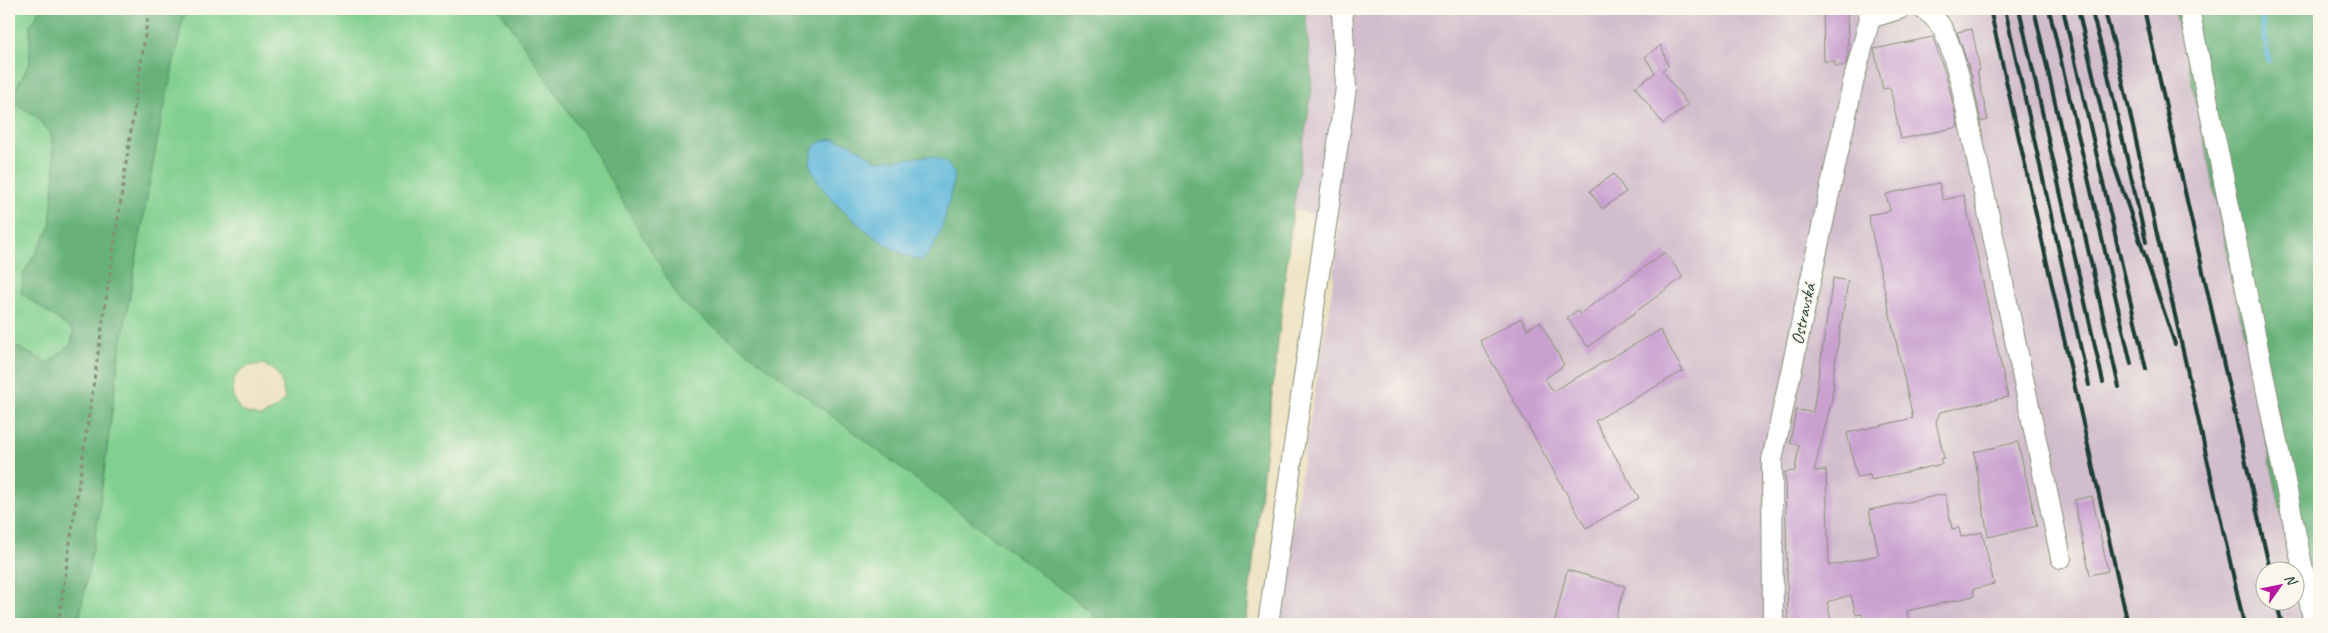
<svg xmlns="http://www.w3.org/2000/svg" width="2328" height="633" font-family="Caveat,sans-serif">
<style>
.industrial{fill:#d1bdcb}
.green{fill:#81d08f;stroke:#508662;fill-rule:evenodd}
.forest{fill:#68b27a;stroke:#447857;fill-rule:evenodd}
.water{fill:#5bb6d9;stroke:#3d7a86}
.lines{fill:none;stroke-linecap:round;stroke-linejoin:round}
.stream{stroke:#5bb6d9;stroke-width:5}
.building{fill:#c9a0d0}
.minor-casing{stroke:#858e78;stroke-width:22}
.path{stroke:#858e78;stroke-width:3;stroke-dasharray:4 4;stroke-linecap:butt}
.minor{stroke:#fff;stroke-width:20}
.rail{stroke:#1f3d34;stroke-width:4}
.labels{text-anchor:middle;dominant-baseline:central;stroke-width:4;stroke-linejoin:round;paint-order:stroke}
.street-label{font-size:18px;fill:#1f3d34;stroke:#fbf7ec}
</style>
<rect width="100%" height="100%" fill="#fbf7ec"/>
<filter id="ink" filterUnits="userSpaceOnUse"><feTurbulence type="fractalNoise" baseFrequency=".02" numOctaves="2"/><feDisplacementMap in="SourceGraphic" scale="10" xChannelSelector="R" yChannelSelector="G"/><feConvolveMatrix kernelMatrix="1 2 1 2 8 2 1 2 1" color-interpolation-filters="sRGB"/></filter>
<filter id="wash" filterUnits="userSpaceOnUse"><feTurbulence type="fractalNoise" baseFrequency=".0096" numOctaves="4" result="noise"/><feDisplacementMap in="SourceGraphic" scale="20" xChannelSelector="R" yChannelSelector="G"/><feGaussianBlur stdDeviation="1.12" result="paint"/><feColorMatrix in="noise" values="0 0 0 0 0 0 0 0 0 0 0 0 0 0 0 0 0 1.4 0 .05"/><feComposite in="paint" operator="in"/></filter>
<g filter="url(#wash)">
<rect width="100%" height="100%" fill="#ebdfbb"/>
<path class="industrial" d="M1305,9H2174L2184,44L2293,570H2266V600H2296V584L2304,624H1279L1291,535L1332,289L1340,222L1293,209L1312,88Z"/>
<path class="green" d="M9,9H39L36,18L30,25V63L14,92L51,134L55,168L50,228L24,273L22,293L74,331L71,344L49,363L22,350L9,341Z
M185,9H499L583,133L1093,613L1094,624H78L97,526L119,357L156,146ZM263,364C282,374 281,378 285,399L278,407L260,417C254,413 247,415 241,410C230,400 229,381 240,371C246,365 255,365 263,364Z
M9,548L12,551L14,578L9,582Z"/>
<path class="forest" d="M39,9H185L156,146L119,357L97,526L78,624H9V582L14,578L12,551L9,548V341L22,350L49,363L71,344L74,331L21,293L24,273L50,228L55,168L51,134L37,116L13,103L14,92L30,63V25L36,18Z
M499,9H1305L1312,88L1293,209L1246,624H1094L1093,613L681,302L583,133ZM851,144L877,161H887L907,258L859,224L836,205Z
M2174,9H2319V624H2304L2296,584V570H2293L2184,44Z"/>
<path class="water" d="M835,139L851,144L877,161L930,156L946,162L955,174C948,203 944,240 922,261C889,254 823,201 811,168C809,163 812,155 812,149L822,141Z"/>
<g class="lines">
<path class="stream" d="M2260,9L2269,61"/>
</g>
<g id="blocks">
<path class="building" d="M1823,9H1847L1848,56L1845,66H1835V61H1824Z
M1972,29L1980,70H1977L1988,120L1981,122L1972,77L1957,32Z
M1933,37L1948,82L1958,127L1901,139L1890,88L1883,89L1874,49Z
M1661,45L1668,66L1662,70L1688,105L1663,124L1635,87L1655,73L1645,57Z
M1614,174L1626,192L1602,209L1590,191Z
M1939,183L1943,200L1964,195L2008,397L1940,412L1936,422L1944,458L1940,459L1942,464L1871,480L1870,475L1857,477L1847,433L1913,418L1868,215L1890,211L1886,194Z
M1665,252L1683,277L1588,347L1567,318L1577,310L1580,314Z
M1833,278L1848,281L1832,382H1834L1831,403L1814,471L1826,470L1829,566L1879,555L1869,510L1945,494L1952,529L1959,528L1961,537L1982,532L1994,584L1973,589L1974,596L1907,611L1909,622L1902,624H1864L1862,614L1856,615L1851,595L1827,602L1832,624H1788L1785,472L1795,471L1799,445L1790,443L1796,410L1813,412Z
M1521,318L1527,329L1540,322L1564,365L1545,379L1553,391L1660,330L1683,371L1595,421L1639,498L1586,528L1480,341Z
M2018,442L2037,526L1988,537L1974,452Z
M2092,496L2108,571L2090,575L2074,500Z
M1567,570L1625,586L1614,624H1554Z"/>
</g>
</g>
<g filter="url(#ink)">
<use href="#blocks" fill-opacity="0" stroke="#858e78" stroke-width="1"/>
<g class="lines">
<g class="minor-casing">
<path id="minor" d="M1923,9C1948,23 1951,53 1960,79L2061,558
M2189,9L2314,624
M1870,18L1899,9
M1268,624L1346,88L1342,9
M1773,624L1772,460L1853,83L1870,18L1868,9"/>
</g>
<path class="path" d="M58,624L149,9"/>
<use href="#minor" class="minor"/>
<path class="rail" d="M1990,9L2128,624
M2005,9L2089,385
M2019,9L2103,382
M2034,9L2119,387
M2049,9L2131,364
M2063,9L2146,369
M2078,9L2114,165L2175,344
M2091,9L2103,53L2146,242
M2104,9L2116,51L2244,624
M2144,9L2270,570
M2276,600L2282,624"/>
</g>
</g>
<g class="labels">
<g class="street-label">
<text transform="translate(1803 314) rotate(-78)">Ostravská</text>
</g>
</g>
<rect width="2328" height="633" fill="none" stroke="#fbf7ec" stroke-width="30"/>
<g transform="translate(2280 586) rotate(57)"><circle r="24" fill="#fbf7ec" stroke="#a3ada2"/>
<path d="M0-4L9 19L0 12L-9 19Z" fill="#b5179e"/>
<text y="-8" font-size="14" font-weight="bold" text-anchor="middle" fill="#1f3d34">N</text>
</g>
</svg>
